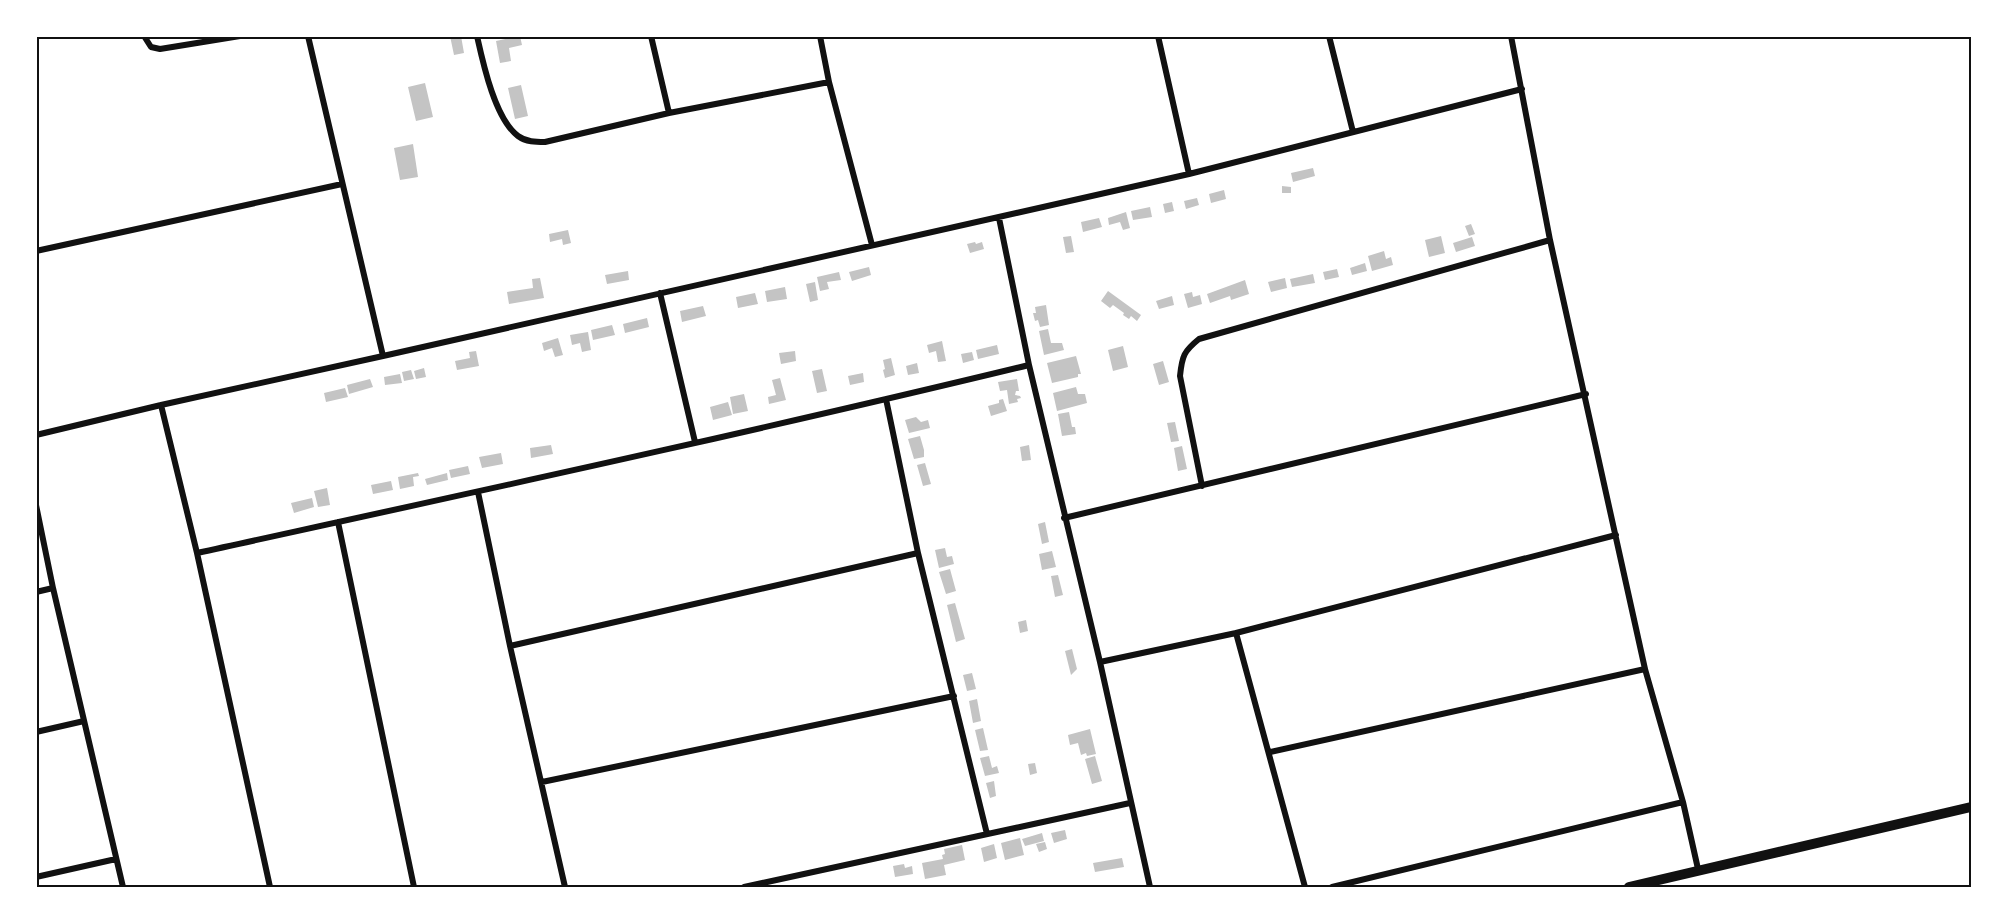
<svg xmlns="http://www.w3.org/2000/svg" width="2007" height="923" font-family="Signika,sans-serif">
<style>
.building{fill:#c4c4c4}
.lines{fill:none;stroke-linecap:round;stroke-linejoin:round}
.minor{stroke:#111;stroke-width:6}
.tertiary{stroke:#111;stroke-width:10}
.neatline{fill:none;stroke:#111;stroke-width:2}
</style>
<rect width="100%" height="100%" fill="#fff"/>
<path class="building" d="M450,36H461L464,53L454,55Z
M520,36L522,45L509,48L511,61L500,63L496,41Z
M425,83L433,117L416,121L408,87Z
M521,85L528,116L515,119L508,88Z
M413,144L418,177L400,180L394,148Z
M1313,168L1315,176L1293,182L1291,173Z
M1282,186L1291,187V193H1282Z
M1224,190L1226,199L1211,203L1209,194Z
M1197,198L1199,205L1186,209L1184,201Z
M1172,202L1174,211L1165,213L1163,204Z
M1150,207L1152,217L1133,220L1131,211Z
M1126,212L1130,228L1123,230L1120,222L1109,225L1108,218Z
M1099,218L1102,227L1083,232L1081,222Z
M1471,224L1475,234L1469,236L1465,226Z
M568,230L571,243L563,245L562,239L550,242L549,234Z
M1071,236L1074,252L1066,253L1063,237Z
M1441,236L1445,253L1429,257L1425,240Z
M1472,237L1475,246L1456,252L1453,243Z
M975,242L976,244L982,242L984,249L970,253L967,244Z
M1384,251L1386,259L1391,257L1393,265L1372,271L1368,256Z
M1365,263L1367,271L1352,275L1350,268Z
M869,267L871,275L852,281L849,272Z
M1337,269L1339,277L1325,280L1323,272Z
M628,271L629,280L607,284L605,275Z
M839,272L841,280L827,282L829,289L820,291L817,277Z
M1313,274L1315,283L1292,287L1290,279Z
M540,278L544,298L509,304L507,292L533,288L532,279Z
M1285,278L1287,288L1271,292L1268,282Z
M1245,280L1249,294L1231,300L1230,296L1210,303L1207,294Z
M815,282L818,300L810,302L806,284Z
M785,287L787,299L767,302L765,291Z
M1108,291L1141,315L1137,321L1131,316L1129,319L1123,315L1124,313L1113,305L1110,308L1101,301Z
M1192,292L1193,297L1200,295L1202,304L1188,308L1184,294Z
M755,293L758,304L738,308L736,297Z
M1172,296L1174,305L1159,309L1156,301Z
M1046,305L1049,325L1040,327L1038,320L1035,321L1033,313H1036L1035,307Z
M703,306L706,316L682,322L680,311Z
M647,318L649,327L625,333L623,324Z
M612,325L615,335L593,340L591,330Z
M1048,329L1051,343H1062L1064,350L1044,355L1039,331Z
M588,332L591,350L582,352L580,343L572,345L570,335Z
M558,338L563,355L555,357L552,348L544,351L542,343Z
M942,341L946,361L938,362L936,351L929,353L927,345Z
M997,345L999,354L978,359L976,350Z
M1123,346L1128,367L1113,371L1108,350Z
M476,351L479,366L457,370L455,361L470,358L469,352Z
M795,351L796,361L781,364L779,353Z
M972,352L974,360L963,363L961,354Z
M1076,356L1081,374H1078V377L1052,383L1047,363Z
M891,358L895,375L885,378L883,370L885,369L883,360Z
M1163,361L1169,382L1159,385L1153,364Z
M917,363L919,373L908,375L906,366Z
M424,368L426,377L416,379L414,371Z
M822,369L827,391L817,393L812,371Z
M411,370L414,379L404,381L402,372Z
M863,373L864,382L850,385L848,376Z
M400,374L402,383L385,385L384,377Z
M780,378L786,400L769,404L768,397L776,395L772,380Z
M370,379L373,387L349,394L347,385Z
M1017,379L1019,391H1016L1015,395L1020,396L1021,398L1017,399L1018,402L1009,404L1007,390L1000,391L998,382Z
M1076,387L1078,394H1085L1087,403L1057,411L1053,393Z
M345,388L348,397L326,402L324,393Z
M744,394L748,411L733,414L730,397Z
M1003,399L1007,411L991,416L988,406L999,403V400Z
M728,402L732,415L713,420L710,407Z
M1069,412L1072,427H1075L1076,434L1062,436L1058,414Z
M916,417L921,422L928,420L930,428L909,433L905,420Z
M1175,422L1179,441L1171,442L1167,423Z
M920,436L924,450V457L914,459L908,439Z
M551,445L553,454L531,458L530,448Z
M1029,445L1031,460L1022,461L1020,447Z
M1182,446L1187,469L1178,471L1174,448Z
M501,453L503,464L482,468L479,457Z
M925,463L931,484L923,486L917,465Z
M468,466L470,474L451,478L449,470Z
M418,473L419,476L413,477L414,486L400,489L398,477Z
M447,473L448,480L427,485L425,479Z
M391,481L393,490L373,494L371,485Z
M327,488L330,505L318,507L314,491Z
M312,498L314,507L294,513L291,503Z
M1045,522L1049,542L1042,544L1038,524Z
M945,548L947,557L952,556L954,564L939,568L935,550Z
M1052,551L1056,567L1042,570L1039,554Z
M950,569L956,591L946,594L939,572Z
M1058,575L1063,595L1055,597L1051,576Z
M955,603L965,639L956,642L947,605Z
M1026,620L1028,631L1020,633L1018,622Z
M1072,649L1077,669L1071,675L1065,651Z
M972,673L976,689L967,691L963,675Z
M977,699L981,721L973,723L969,701Z
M983,728L988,750L980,751L975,730Z
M1090,729L1096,754L1087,756L1086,753L1081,755L1078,743L1070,745L1068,735Z
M989,756L992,768L997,766L999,773L985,776L980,758Z
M1095,756L1102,781L1092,784L1085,759Z
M1035,763L1037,773L1030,775L1028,764Z
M994,781L996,796L990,798L986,783Z
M1065,830L1067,839L1054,843L1051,833Z
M1042,833L1044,841L1025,846L1022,839Z
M1020,838L1024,855L1005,860L1001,843Z
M1045,842L1047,849L1039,852L1036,844Z
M994,844L997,858L984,862L981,848Z
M962,845L965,860L944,865L946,875L925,879L922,863L943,859L942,855L945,854L944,849Z
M1122,858L1124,867L1095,872L1093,863Z
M904,864L905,868L912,866L913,874L895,877L893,866Z"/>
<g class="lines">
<path class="minor" d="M144,36L151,47L160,49L240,36
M477,36C483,63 495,119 518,136C526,142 536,142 545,142L669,113L829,82L820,36
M651,36L669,113
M1158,36L1189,174
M1329,36L1353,132
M1511,36L1550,240L1645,669L1683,802L1698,869
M829,82L872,245
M999,218L1029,365L1100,662L1150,887
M36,251L342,184
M660,293L695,442
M383,356L1189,174L1522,89
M886,399L918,553L987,834
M161,405L197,553L270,887
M36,435L161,405L383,356L308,36
M1202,486L1180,376C1182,356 1184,351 1199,339L1550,240
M478,492L510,646L565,887
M36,505L53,588L123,887
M1064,518L1586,394
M338,522L414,887
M197,553C475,492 753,432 1029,365
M36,592L53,588
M1236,633L1305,887
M510,646L918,553
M1100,662L1236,633L1616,535
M36,732L84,721
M1270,752L1645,669
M542,782L954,696
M36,877L116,859
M744,887L1130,803
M1332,887L1683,802"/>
<path class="tertiary" d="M1629,887L1971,807"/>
</g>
<rect width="2007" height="923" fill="none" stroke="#ffffff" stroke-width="75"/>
<rect x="38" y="38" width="1932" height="848" class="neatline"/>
</svg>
